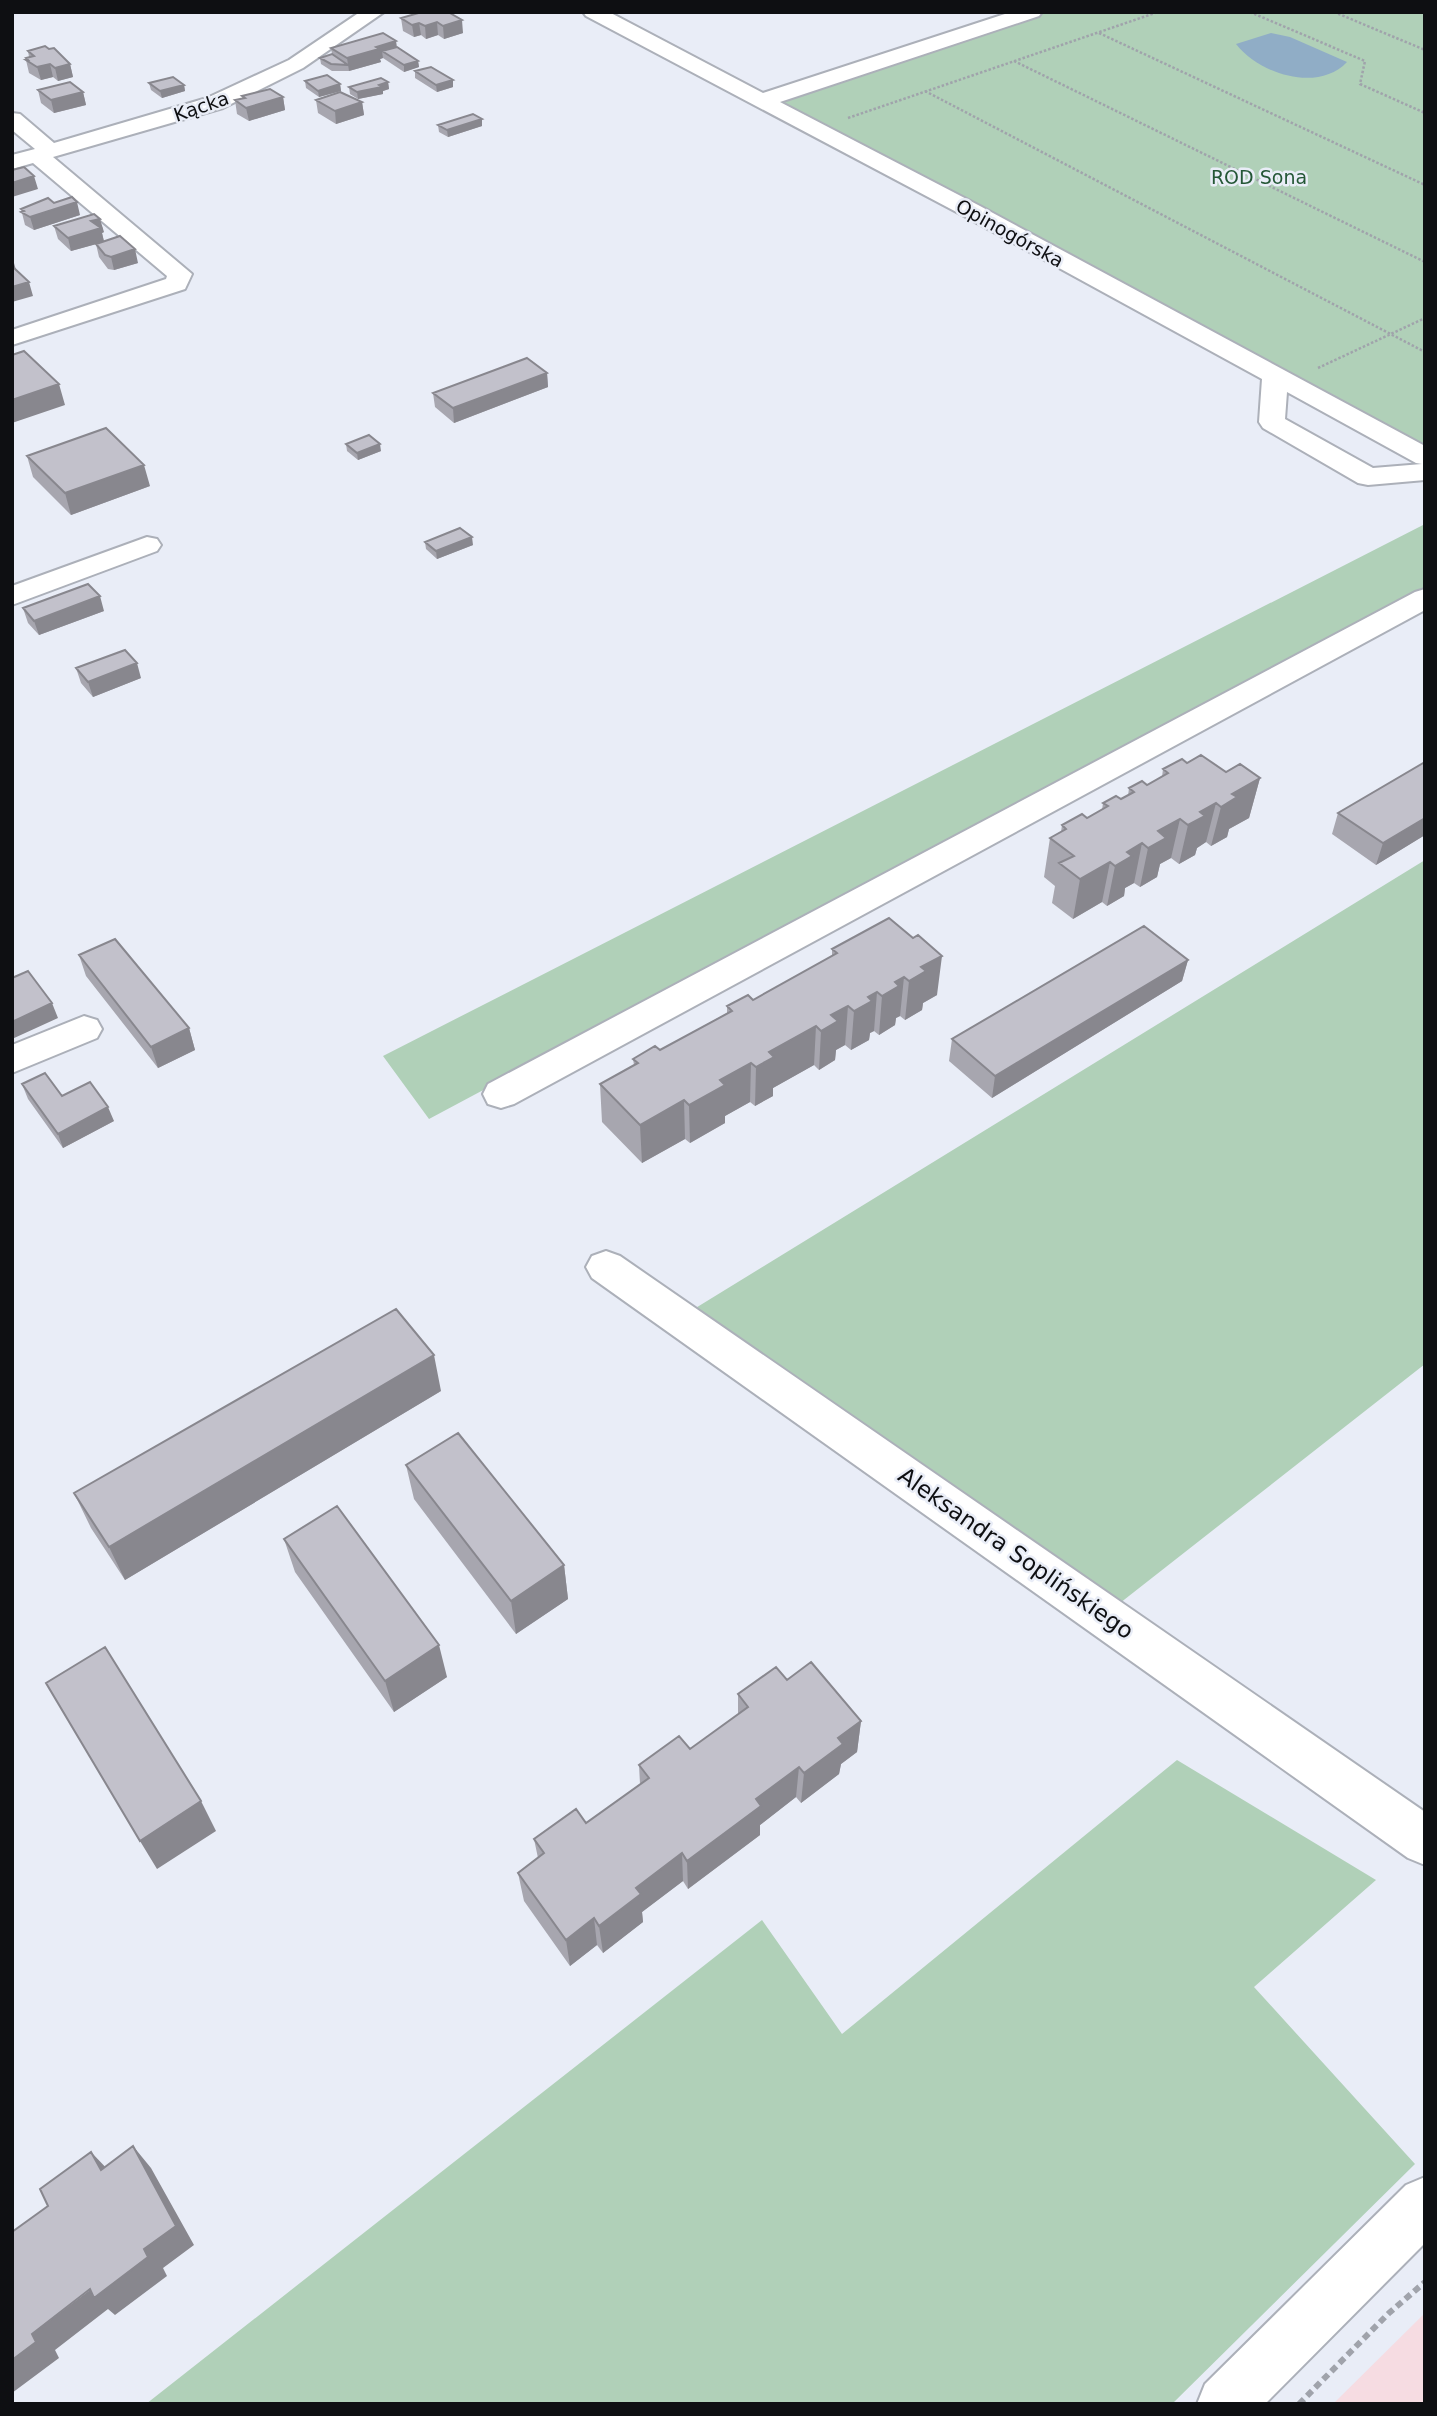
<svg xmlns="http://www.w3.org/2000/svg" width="1437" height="2416" font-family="'DejaVu Sans',sans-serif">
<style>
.medical{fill:#f6dce2}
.green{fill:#b0d0b8}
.water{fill:#90adc6}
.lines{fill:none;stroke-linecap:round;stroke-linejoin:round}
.minor-casing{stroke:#acb0b9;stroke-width:4}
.path-far1{stroke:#a0a3ab;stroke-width:2.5;stroke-dasharray:2.5 2;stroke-linecap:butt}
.path{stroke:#a0a3ab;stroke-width:6;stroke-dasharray:7 4.5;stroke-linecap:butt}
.minor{fill:#fff;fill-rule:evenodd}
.wall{fill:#a7a6af}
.shaded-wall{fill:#88878e}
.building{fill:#c2c1cb;stroke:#88878e;stroke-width:2}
.labels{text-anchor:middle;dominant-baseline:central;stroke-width:5;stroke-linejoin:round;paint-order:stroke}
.far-street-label{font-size:19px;fill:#0e0f12;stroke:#e9edf7}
.far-park-label{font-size:19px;fill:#245736;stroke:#e9edf7}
.street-label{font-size:23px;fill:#0e0f12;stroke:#e9edf7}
</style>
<rect width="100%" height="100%" fill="#e9edf7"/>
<path class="medical" d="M1425,2313V2404H1333Z"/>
<path class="green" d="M1045,12H1425V455L774,100Z
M1425,524V587L429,1119L383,1056Z
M1425,860V1364L1120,1603L694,1309Z
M1177,1760L1376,1880L1254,1987L1415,2164L1172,2404H146L762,1920L842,2034Z"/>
<path class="water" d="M1271,33L1290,37L1347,62C1318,93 1259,74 1236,44Z"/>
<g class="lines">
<g class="minor-casing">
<path id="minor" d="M360,12H384L303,68L223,108L53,157L192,274L185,289L12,345V330L166,279L167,276L33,163L12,169V155L35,149L12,130V113L20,114L54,143L207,98L289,60Z
M583,12H609L763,93L1011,12H1042L1039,16L780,102L980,206L1425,446V480L1368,485L1358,483L1263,428L1259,422L1262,379L964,216L586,16ZM1287,392L1416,463L1422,464L1373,468L1285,419Z
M147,537L157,539L161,545L157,551L12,605V586Z
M1425,589V610L514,1104L501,1108L488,1104L483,1094L488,1084L1415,592Z
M84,1016L97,1020L102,1029L97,1038L12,1073V1045Z
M606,1251L620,1256L1425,1812V1865L1408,1858L592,1278L586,1267L592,1256Z
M1425,2177V2243L1265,2404H1197L1205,2384L1406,2185Z"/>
</g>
<path class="path-far1" d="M1250,12L1365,61L1360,84L1425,113
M1334,12L1425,50
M1099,33L1425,185
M1014,61L1425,262
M925,91L1425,352
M848,118L1158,12
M1318,368L1425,318"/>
<path class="path" d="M1299,2404L1389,2313L1425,2282"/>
<use href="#minor" class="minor"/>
</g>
<path class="wall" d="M414,12H448L463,33L444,39L438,35L426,39L421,35L414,37L403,31L401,18L415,15Z
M397,47L418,61L419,67L404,72L383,58L380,59L381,62L349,71H332L321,64L320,58L332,54L331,48Z
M28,51L70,64L73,77L58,81L53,77L41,80L29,73L26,60V58L29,57Z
M415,71L453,87L437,92L415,78Z
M305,81L340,84L341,91L319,97L306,88Z
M388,82L389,89L383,91V94L358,99L350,94L349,87Z
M149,83L184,85L185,91L162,98L151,90Z
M38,90L83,92L86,105L54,113L41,103Z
M242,96L283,97L285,110L249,121L237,114L235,100L243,98Z
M316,100L362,102L364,115L336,124L318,113Z
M438,125L482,126L448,137L439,132Z
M54,203L80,215L34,230L25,225L21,209Z
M54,226L104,232L102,233L104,241L138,263L114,270L108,269L99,257L96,244L71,251L58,239Z
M547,373L548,387L454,423L435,407L433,393Z
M346,444L381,451L358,460L347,451Z
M27,456L150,486L71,515L33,477Z
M425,542L473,545L437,559L426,549Z
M23,608L104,611L39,635L28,623Z
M76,668L141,678L93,697L81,683Z
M1425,762V835L1376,865L1332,834L1338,813Z
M1187,763L1260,778L1249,818L1229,829L1227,837L1211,846L1206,842L1197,848L1195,855L1179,864L1171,858L1160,864L1157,877L1140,887L1134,883L1125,888L1124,896L1107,906L1102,902L1073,919L1052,903L1055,886L1044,877L1050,838L1061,832L1062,825L1087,818L1102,810L1103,803L1121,799L1128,796L1129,788L1147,785L1162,777L1163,769Z
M889,918L937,995L923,1003L922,1010L905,1020L900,1016L896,1018L895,1025L879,1035L874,1031L870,1033L869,1040L851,1050L845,1045L836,1050L835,1060L819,1070L814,1065L773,1088V1096L755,1106L750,1102L725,1116V1123L690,1143L685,1139L642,1163L602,1122L600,1084L634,1065L633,1059L660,1050L727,1013V1006L753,1000L832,956V949Z
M79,955L189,1028L195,1050L158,1068L86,976Z
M1188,960L1182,981L992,1098L949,1061L952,1039Z
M22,1084L62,1096L114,1121L63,1148L28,1099Z
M441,1391L125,1580L91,1528L74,1493Z
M406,1465L564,1565L568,1599L516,1634L414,1499Z
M284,1539L447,1677L394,1712L295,1572Z
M787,1680L861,1721L857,1752L841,1764L839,1774L801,1803L796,1797L760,1825V1835L688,1889L683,1881L642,1912L643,1922L603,1953L597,1945L570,1966L524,1901L518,1873L538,1858L534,1839L586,1823L640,1784L639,1765L690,1749L738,1714V1694Z"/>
<path class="shaded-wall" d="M462,20L463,33L444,39L443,26Z
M437,22L438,35L426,39L425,26Z
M419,23L421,35L414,37L412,25Z
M396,41L398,54L382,51L383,58L380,59L381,62L349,71L347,58L376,47Z
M418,61L419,67L404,72V65Z
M50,64L53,77L41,80L37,67Z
M70,64L73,77L58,81L55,68Z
M453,80V87L437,92L436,85Z
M388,82L389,89L383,91V94L358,99L357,92Z
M340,84L341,91L319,97L318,91Z
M184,85L185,91L162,98L160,91Z
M83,92L86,105L54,113L51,100Z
M283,97L285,110L249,121L246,108Z
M362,102L364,115L336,124L335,111Z
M482,119V126L448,137L447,130Z
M34,176L38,189L12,197V183Z
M77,202L80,215L34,230L30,217Z
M100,219L104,232L102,233L104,242L71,251L68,238L91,221Z
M135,249L138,263L114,270L111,257Z
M12,256L16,270L12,271Z
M29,282L33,296L12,302V287Z
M547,373L548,387L454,423L453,408Z
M59,384L65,405L12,423V400Z
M380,444L381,451L358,460L357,453Z
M144,465L150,486L71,515L65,493Z
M472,537L473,545L437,559L436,551Z
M100,596L104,611L39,635L34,621Z
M137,663L141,678L93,697L88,682Z
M1260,778L1249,818L1229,829L1227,837L1211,846L1221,807L1232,794Z
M1216,803L1206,842L1197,848L1195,855L1179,864L1188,825L1200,812Z
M1425,818V835L1376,865L1383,843Z
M1180,819L1171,858L1160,864L1157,877L1140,887L1148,848L1158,831Z
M1142,843L1134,883L1125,888L1124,896L1107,906L1115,866L1127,852Z
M1110,862L1102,902L1073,919L1080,879Z
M942,956L937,995L923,1003L922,1010L905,1020L909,981L921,967Z
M1188,960L1182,981L992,1098L995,1076Z
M904,977L900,1016L896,1018L895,1025L879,1035L882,996L895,982Z
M877,992L874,1031L870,1033L869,1040L851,1050L854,1011L868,997Z
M52,1003L58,1018L12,1039V1022Z
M848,1006L845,1045L836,1050L835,1060L819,1070L821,1031L831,1015Z
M816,1026L814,1065L773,1088V1096L755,1106L756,1067L769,1052Z
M189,1028L195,1050L158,1068L151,1047Z
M751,1063L750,1102L725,1116V1123L690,1143L689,1105L720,1080Z
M684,1100L685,1139L642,1163L640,1125Z
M108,1107L114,1121L63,1148L58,1134Z
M434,1355L441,1391L125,1580L109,1547Z
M564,1565L568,1599L516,1634L511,1601Z
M439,1645L447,1677L394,1712L385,1681Z
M861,1721L857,1752L841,1764L839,1774L801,1803L804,1773L838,1738Z
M799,1767L796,1797L760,1825V1835L688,1889L687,1861L756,1799Z
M201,1801L216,1831L157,1869L140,1841Z
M682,1853L683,1881L642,1912L643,1922L603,1953L599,1926L636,1888Z
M594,1918L597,1945L570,1966L566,1940Z
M133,2146L151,2168L194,2245L163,2268L167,2276L115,2315L108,2309L55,2350L59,2358L12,2393V2360L32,2334L144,2249Z
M91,2152L112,2174L101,2170Z"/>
<path class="building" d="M422,12H448L462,20L443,26L437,22L425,26L419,23L412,25L401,18Z
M383,33L396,41L376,47L379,49L347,58L331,48Z
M45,46L49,49L54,48L70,64L55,68L50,64L37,67L26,60H28L26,58L34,56L28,51Z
M397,47L418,61L404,65L382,51Z
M332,54L348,65L331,64L320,58Z
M431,67L453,80L436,85L415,71Z
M327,75L340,84L318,91L305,81Z
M173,77L184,85L160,91L149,83Z
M381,78L388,82L379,85L382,87L357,92L349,87Z
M70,82L83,92L51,100L38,90Z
M270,89L283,97L246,108L235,100L245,98L242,96Z
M340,92L362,102L335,111L316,100Z
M473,114L482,119L447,130L438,125Z
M24,167L34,176L12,183V170Z
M72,197L77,202L30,217L21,212L24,211L21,209L48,198L54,203Z
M94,214L100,219L91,221L101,228L68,238L54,226Z
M120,236L135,249L111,257L105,255L96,244Z
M14,268L29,282L12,287V269Z
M24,351L59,384L12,400V355Z
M527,358L547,373L453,408L433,393Z
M106,428L144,465L65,493L27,456Z
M369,435L380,444L357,453L346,444Z
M460,528L472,537L436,551L425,542Z
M88,584L100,596L34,621L23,608Z
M125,650L137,663L88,682L76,668Z
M1201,755L1226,772L1240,764L1260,778L1232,794L1237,797L1221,807L1216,803L1200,812L1205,816L1188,825L1180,819L1158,831L1166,838L1148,848L1142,843L1127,852L1132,856L1115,866L1110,862L1080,879L1059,863L1074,856L1050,838L1066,829L1062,825L1082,814L1087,818L1108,806L1103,803L1116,796L1121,799L1134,792L1129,788L1142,781L1147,785L1168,773L1163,769L1182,759L1187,763Z
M1425,762V818L1383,843L1338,813Z
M889,918L913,938L918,935L942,956L921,967L926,971L909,981L904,977L895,982L899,986L882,996L877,992L868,997L872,1001L854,1011L848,1006L831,1015L838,1021L821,1031L816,1026L769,1052L774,1057L756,1067L751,1063L720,1080L725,1085L689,1105L684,1100L640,1125L600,1084L638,1063L633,1059L655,1046L660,1050L732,1011L727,1006L748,995L753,1000L837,953L832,949Z
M1144,926L1188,960L995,1076L952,1039Z
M115,939L189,1028L151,1047L79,955Z
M28,971L52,1003L12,1022V978Z
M45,1073L62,1096L90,1082L108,1107L58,1134L22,1084Z
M396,1309L434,1355L109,1547L74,1493Z
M458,1433L564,1565L511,1601L406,1465Z
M337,1506L439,1645L385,1681L284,1539Z
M105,1647L201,1801L140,1841L46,1683Z
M811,1662L861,1721L838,1738L843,1744L804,1773L799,1767L756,1799L761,1806L687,1861L682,1853L636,1888L641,1894L599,1926L594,1918L566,1940L518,1873L544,1853L534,1839L576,1809L586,1823L649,1778L639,1765L679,1736L690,1749L748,1707L738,1694L776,1667L787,1680Z
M133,2146L176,2226L144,2249L148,2257L94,2298L90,2289L32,2334L36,2342L12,2360V2232L48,2206L40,2189L91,2152L101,2170Z"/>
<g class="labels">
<g class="far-street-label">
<text transform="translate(201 106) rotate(-19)">Kącka</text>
<text transform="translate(1010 233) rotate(29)">Opinogórska</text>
</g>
<g class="far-park-label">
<text x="1259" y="177">ROD Sona</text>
</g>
<g class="street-label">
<text transform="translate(1016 1553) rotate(35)">Aleksandra Soplińskiego</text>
</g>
</g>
<rect width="1437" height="2416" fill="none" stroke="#0e0f12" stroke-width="28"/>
</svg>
